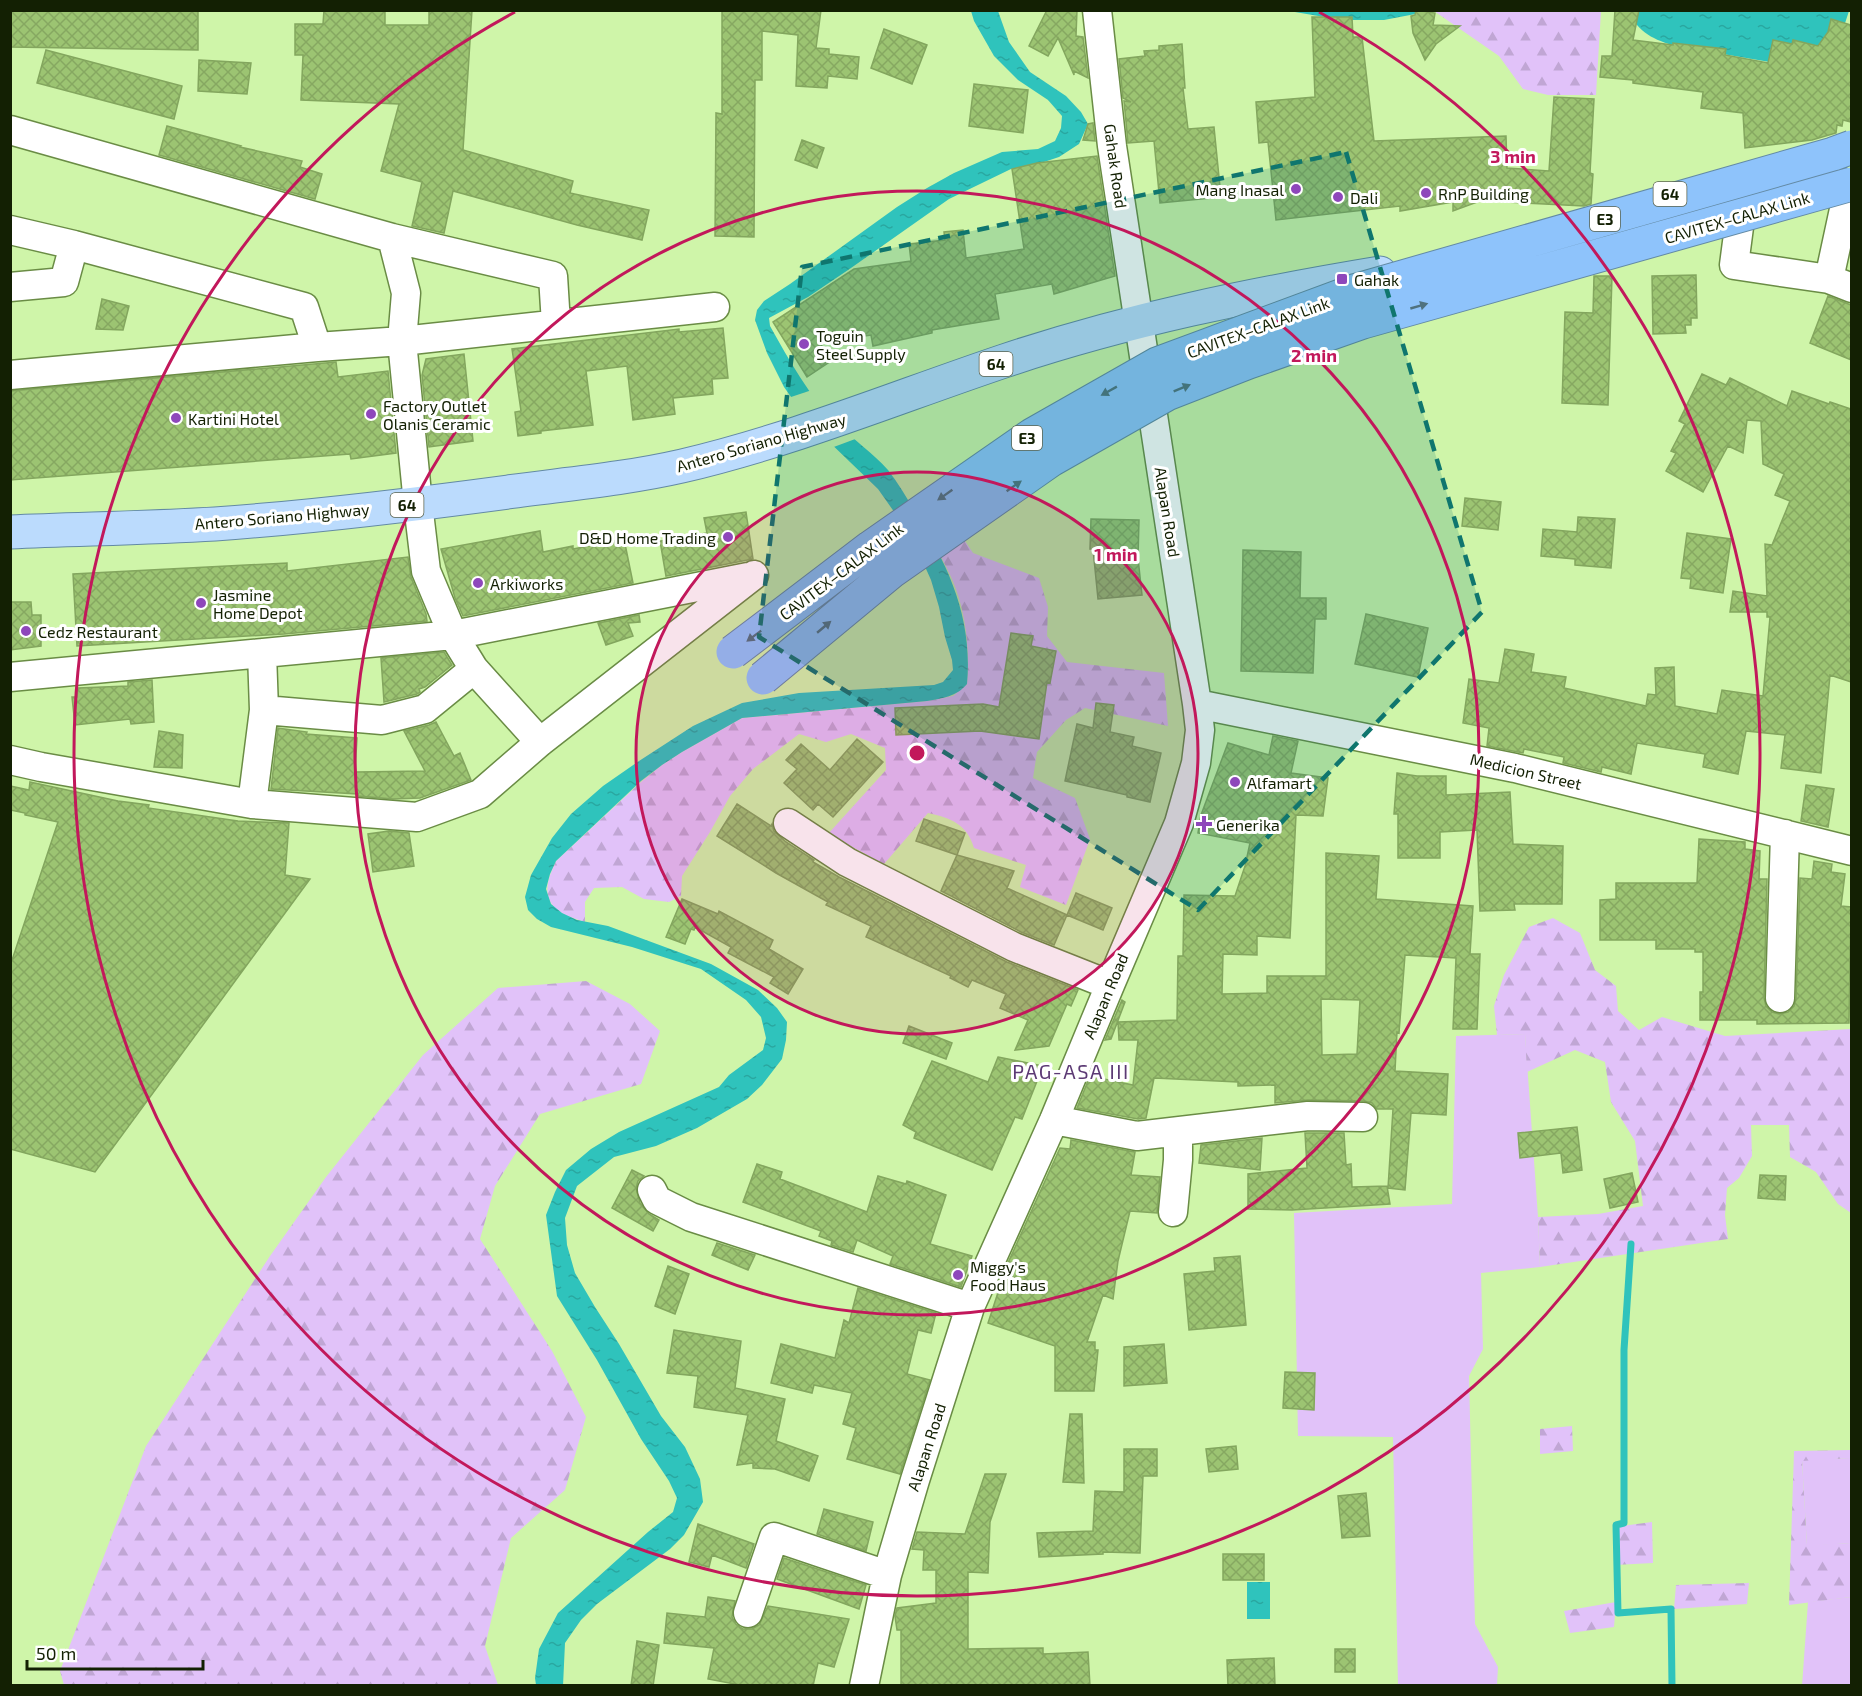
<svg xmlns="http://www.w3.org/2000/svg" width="1862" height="1696" font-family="'Exo 2',sans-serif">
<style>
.grass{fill:#e1c2f9}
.forest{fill:url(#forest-firs)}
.water{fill:url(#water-ripples)}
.pier{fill:#cff5a9}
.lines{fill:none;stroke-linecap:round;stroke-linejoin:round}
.stream{stroke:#2fc3bc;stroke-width:7}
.building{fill:url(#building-cross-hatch);stroke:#83a65e;stroke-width:1.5;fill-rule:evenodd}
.minor-casing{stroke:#6a8c45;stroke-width:31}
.major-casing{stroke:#638aa4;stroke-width:35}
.minor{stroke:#fff;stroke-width:28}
.major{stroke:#bbdbfd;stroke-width:33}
.highway-bridge-casing{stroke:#638aa4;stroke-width:35;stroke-linecap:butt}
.highway-bridge{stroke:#8ec3fb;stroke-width:33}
.oneway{fill:#50727f}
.marked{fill:#0f766e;fill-opacity:0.2;stroke:#0f766e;stroke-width:4.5;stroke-dasharray:12 8;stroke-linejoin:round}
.ring{fill:none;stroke:#c2185b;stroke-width:3}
.poi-dot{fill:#8e47bb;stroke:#fff;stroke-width:2}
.labels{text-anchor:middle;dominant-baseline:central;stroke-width:6;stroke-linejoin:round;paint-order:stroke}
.shield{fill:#fff;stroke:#5a634f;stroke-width:1.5}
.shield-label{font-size:15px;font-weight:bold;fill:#132003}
.street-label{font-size:16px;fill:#132003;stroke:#fff}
.poi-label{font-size:16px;fill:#132003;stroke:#fff;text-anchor:start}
.quarter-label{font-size:20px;letter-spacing:1.5px;fill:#5c3a74;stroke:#fff}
.centre{fill:#c2185b;stroke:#fff;stroke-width:3}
.ring-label{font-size:18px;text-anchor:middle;font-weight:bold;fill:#c2185b;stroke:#fff;stroke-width:6;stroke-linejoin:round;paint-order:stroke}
</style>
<defs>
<pattern id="forest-firs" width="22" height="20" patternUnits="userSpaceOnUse" patternTransform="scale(1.5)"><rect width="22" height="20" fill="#e1c2f9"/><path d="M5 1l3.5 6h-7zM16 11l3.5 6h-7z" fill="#c0a6d4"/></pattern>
<pattern id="water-ripples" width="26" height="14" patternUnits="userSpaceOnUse" patternTransform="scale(1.5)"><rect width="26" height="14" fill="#2fc3bc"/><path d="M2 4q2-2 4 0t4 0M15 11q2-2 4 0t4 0" fill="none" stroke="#29a7a0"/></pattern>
<pattern id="building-cross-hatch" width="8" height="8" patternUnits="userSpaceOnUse" patternTransform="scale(1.5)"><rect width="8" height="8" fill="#9cc472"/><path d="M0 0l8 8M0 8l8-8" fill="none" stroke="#86a861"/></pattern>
</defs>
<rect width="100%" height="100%" fill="#cff5a9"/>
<path class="grass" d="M1525,1034L1538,1217L1540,1267L1481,1273L1483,1349L1469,1376L1475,1624L1498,1667L1497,1685H1398L1393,1437L1298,1436L1294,1213L1452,1204L1456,1036Z
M1850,1458L1851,1543L1807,1546L1802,1460Z
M1851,1597V1685L1802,1686L1808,1602Z"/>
<path class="forest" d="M1434,11H1601L1596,95H1548L1523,89L1499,56Z
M957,529L973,553L1039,578L1048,607L1047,636L1067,662L1164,673L1168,726L1085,708L1066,720L1037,752L1033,778L1075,798L1090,839L1066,905L1020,887L1026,865L974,848C967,824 951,818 928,813L884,864L828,834L886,770L885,748L851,734L826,742L799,734L753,769L730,796L710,832L682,876L681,896L669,902L644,899L622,887L594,888L585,902V922C577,919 568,917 562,913C540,900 547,880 556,861L641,782L662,765L682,752L742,718L927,701L953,696L967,684C970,650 966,611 952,579C945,564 937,549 929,534Z
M1553,918L1580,933L1595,970L1616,986L1618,1011L1639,1030L1662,1017L1725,1036L1851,1029V1213L1838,1204L1816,1172L1790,1157L1789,1125H1751L1752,1156L1739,1178L1727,1188L1725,1215L1728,1239L1540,1267L1538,1217L1598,1214L1643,1206L1635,1141L1611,1102L1605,1062L1575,1050L1527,1072L1525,1034L1497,1035L1494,1006L1504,975L1529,927Z
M586,981L630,1004L660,1031L641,1084L540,1114L495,1186L480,1239L552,1351L586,1417L565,1490L511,1538L485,1646L498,1685H64L60,1671L146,1446L270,1256L326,1177L423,1055L498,988Z
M1572,1426L1573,1451L1540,1454V1429Z
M1851,1450V1478L1850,1458L1802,1461L1807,1545L1851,1543V1597L1789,1605L1794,1451Z
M1652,1522L1653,1563L1615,1565L1614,1527Z
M1749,1583L1747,1604L1674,1609L1676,1585Z
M1616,1602L1614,1627L1570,1633L1564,1611Z"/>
<path class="water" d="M971,11H998L1009,42L1030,72L1066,96L1081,112L1088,124L1079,144L1059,157L1032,166L1011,169L949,199L851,268L808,297L769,318L770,326C789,360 809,396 837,424C854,440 873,453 888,470C898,483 907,498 915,512C949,566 973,619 967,684C956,697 943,698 927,701L742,718L682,752L662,765L641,781L556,861L550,874L546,889L551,904L562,913L577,920L608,926L711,964L758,990L777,1008L787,1022L786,1040L782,1059L762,1085L747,1099L697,1128L656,1146L614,1157L577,1186L565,1218L567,1245L575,1273L595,1307L619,1344L661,1416L685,1447L700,1479L703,1502L684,1535L670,1549L597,1604L581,1620L565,1643L563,1686L536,1685L535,1678L539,1649L558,1613L648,1532L673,1512L677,1498L669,1481L641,1439L597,1360L557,1296L546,1215L555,1192L566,1170L591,1149L619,1132L719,1087L729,1075L763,1050L766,1038L761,1017L746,1000L701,969L632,947L551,927L537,919L528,910L525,897L531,875L552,838L571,814L603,786L639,761L693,726L742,703L799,693L934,685L943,682L953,670L952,660L945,637L939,607L931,580L918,551L902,523L878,489L822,435L806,418L784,387L767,353L755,320L757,310L764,301L790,284L897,207L927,188L954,173L1002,152L1038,149L1055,141L1061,128L1062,116L1048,100L1018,80L994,56L974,21Z
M1289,11H1431L1384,20H1342Z
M1628,11H1849L1829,72L1676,46C1654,40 1639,33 1628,11Z
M1247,1582H1270V1619H1247Z"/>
<path class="pier" d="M812,390L838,421L858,438L831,448L820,437L788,398Z"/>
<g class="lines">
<path class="stream" d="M1631,1244L1624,1350V1523L1616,1525L1618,1613L1671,1609L1672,1686"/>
</g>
<path class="building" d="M10,10H198V50L10,47Z
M324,10H385V25H429V10H472L463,150L573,181L570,193L649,210L642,240L577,225L453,191L444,233L412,226L422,182L381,171L399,104L301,100L303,55H295V24H323Z
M722,10H821L816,48L829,49V54L859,57L857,79L828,76L827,88L796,86L798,35L762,31V80H755L754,237L715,236L716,113L722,114Z
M1047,10H1077L1076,36L1083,37L1088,78L1074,71V75L1058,38L1048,56L1029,46Z
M1416,10L1435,13L1433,25L1460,26L1436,44L1425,60L1413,33L1411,16L1415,15Z
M1615,10H1639L1633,40L1673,45V43L1726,49L1725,55L1768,63L1773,40L1792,44L1793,40L1818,46L1828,32L1831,19L1851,25V122L1843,120L1842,126L1837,125L1836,133L1812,140L1745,148L1743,113L1701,108L1703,92L1633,83V80L1600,77L1602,56H1612Z
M1312,17H1352L1353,37H1362L1374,141L1506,136L1507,168L1549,171L1554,97L1594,99L1590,173L1593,174L1591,204L1584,206L1506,202L1507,191L1453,211V202L1400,211V206L1276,220L1268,142L1259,143L1256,102L1315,97Z
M884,29L927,45L912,84L871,68Z
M1182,44L1185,88H1183L1188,129L1214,127L1221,197L1160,203L1154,141L1128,143L1124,101L1131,102L1123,98L1119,59L1145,56L1144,51L1159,50V46Z
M46,50L182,86L174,119L37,83Z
M199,60L251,63L247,94L198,91Z
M974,84L1028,90L1023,133L969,126Z
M1093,123L1095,141L1083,140L1088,124Z
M167,126L241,146L240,147L302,161L300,167L322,174L315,199L159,155Z
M802,140L824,148L817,168L795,160Z
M1097,156L1115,276L1054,294L1052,284L995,294L999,319L932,330V333L873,346L871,335L820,343L831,361L807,377L773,322L854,269L911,261L909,244L945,240L944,232L963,230L966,258L1024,249L1012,169L1037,163Z
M1696,275L1697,318H1691V325H1685L1686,333L1653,334L1652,276Z
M1594,276H1612L1608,405L1562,403L1565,312L1593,313Z
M1828,296L1851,305V360L1810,343Z
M102,299L129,306L123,330L96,329Z
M723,328L728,378L712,379L713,394L673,398L675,414L633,420L627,366L586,371L593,425L541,431V433L518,436L515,412L521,411L512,349L679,329V332Z
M464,354L473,441L429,447L422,375L426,359Z
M336,362L338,377L388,371L396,453L351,459L350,454L10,480V391Z
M1702,374L1726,385L1730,378L1787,406L1792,391L1829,404L1830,402L1851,409V682L1830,675L1821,773L1781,768L1785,735L1746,731L1738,774L1703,767L1705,754L1637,743L1631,774L1602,767L1601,772L1563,763L1564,757L1524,749L1523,753L1487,746L1489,728L1463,723L1469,679L1499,683L1505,649L1534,654L1531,672L1566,677L1564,688L1646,706L1648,694L1656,695L1655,668L1674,667L1675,706L1717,714L1722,690L1763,696L1770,617H1767V612H1730L1733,591L1767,596L1765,544L1772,545L1790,501L1775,495L1784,474L1763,464L1761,421L1747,420L1743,453L1728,446L1703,492L1666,471L1676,453L1671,451L1685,424L1679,421Z
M1465,498L1501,502L1498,530L1462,526Z
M746,512L753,559L666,576L660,541L707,533L704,518Z
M1578,517L1615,519L1611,568L1575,565V559L1541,556L1543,529L1577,532Z
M1091,519L1139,520L1138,558L1142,595L1098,599L1093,549H1090Z
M540,531L543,552L573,546V549L624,539L633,583L463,616L455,598L441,549Z
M1687,533L1731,539L1723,593L1690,588L1691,579L1681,578Z
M1243,550L1301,552L1300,598H1326V619H1315L1313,673L1241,671Z
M408,557L411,577L426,614L427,621L284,634L77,646L73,574L287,563V571Z
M10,602H31L32,615H41V646L10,650Z
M1366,614L1428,628L1418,677L1355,664Z
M639,615L640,622L628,623L633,636L606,645L598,623Z
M1011,633L1033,636L1031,646L1056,651L1050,683L1047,682L1039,739L980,731L896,735L895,708L983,704L999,707Z
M444,652L452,665L425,687L419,689L420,692L417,694L384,702L381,658Z
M152,680L154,722L131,724L130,719L75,725L72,697H77L78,688L128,686V682Z
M1096,703L1114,705L1110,732L1134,737L1132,746L1161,753L1150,802L1127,797V795L1065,781L1077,724L1093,728Z
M436,722L454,756L460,753L471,780L420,798L393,799L358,796V794L271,789L278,728L307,732L306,734L357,738L355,772L425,771L404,731L429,725Z
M159,731L183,735L182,768L154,767Z
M1273,736L1298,741L1291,773L1328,778L1323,816L1296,815L1290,938L1257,936V955L1223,954L1222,994L1267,993V976H1326V853L1379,856L1376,899L1473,906L1470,954H1480L1477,1029H1453L1456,958L1405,955L1399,1033L1397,1032L1395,1071L1448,1074L1446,1115L1411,1113L1405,1190L1388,1188L1393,1109H1377L1372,1103L1364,1101L1308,1100L1275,1103V1085L1238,1086V1082L1154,1078L1146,1118L1138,1119L1077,1108L1090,1076L1133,1085L1138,1040H1119L1118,1022L1177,1020L1178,956H1183L1184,895L1235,896L1245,866L1250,843L1198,833L1201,815L1228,743L1269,755ZM1321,999L1360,1000L1357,1054L1322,1055Z
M857,739L883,762L833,817L818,804L813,810L784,783L797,769L786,760L801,744L830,770Z
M1397,773L1417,776H1446V795L1510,792L1513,844L1563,846L1562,904H1514L1515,910L1480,911L1477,830L1440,832V858H1398V814H1394Z
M30,782L118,801L149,805L148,808L238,821L289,823L285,875L310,879L95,1172L10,1149V966L58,822L25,815V813L10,810V786L29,790Z
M1806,785L1834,789L1828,827L1801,821Z
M737,804L771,826L772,824L774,831L786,842L814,860L813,862L839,877L1007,962L1078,990L1071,1006L1067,1004L1049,1046L1015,1050L1028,1020L1000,1008L1006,994L972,980L968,987L950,978L951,976L866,937L871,926L826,905L828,902L776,873L717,836Z
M924,819L965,833L957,855L916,841Z
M389,831L409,833L414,866L373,872L368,834Z
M1699,839L1745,842V849L1760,851L1759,879H1767L1764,998L1766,1006L1772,1012L1779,1014L1788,1012L1794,1006L1796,999L1800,878L1812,879L1814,861L1832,864L1831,872L1845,874L1841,906L1851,907L1849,1023L1757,1024V1020H1700V992H1703V952H1695V949H1656V940H1600V900L1616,899V883H1697Z
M957,855L1014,871L1007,888L1067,915L1054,945L1021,932L941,891Z
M1076,893L1112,908L1103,930L1067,915Z
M682,899L718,914L719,911L773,940L769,949L803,969L788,994L770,983L774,977L728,953L731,947L695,927L694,930L691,929L685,944L666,937Z
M1122,1000L1125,1002L1111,1039L1105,1040Z
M909,1026L952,1043L946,1059L903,1043Z
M998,1057L1043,1066L1022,1119L1015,1117L992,1170L914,1138L916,1132L903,1125L932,1061L988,1082Z
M1577,1127L1582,1170L1563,1173L1561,1153L1520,1158L1518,1133Z
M1305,1133H1344L1346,1165L1351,1164L1352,1187L1387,1186L1390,1204L1292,1210L1248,1209V1174L1307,1168Z
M1262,1138L1260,1170L1199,1163L1201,1145Z
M1071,1140L1135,1152L1131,1175L1160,1177L1157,1213L1130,1211L1118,1261L1113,1299L1103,1295L1087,1342H1095V1350H1098L1094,1391H1055V1346L988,1323L1007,1265L1060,1148L1070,1149Z
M757,1164L782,1172L780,1179L867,1212L878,1176L906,1184L907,1181L946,1195L930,1244L972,1256L961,1287L890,1264L893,1256L857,1240L853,1252L831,1245L832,1241L819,1236L821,1231L743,1202Z
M632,1170L644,1176L638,1181L636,1188L640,1203L649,1214L659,1220L653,1231L612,1208Z
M1632,1173L1638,1202L1610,1208L1604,1179Z
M1760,1175L1786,1176L1785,1200L1758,1198Z
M717,1243L755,1255L748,1270L712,1255Z
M1240,1256L1246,1325L1189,1330L1184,1274L1215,1271L1214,1258Z
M668,1266L689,1274L675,1314L655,1306Z
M858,1288L936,1313L931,1333L918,1330L907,1374L930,1380L900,1474L847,1459L856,1428L843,1424L852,1393L814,1385L812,1393L771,1383L781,1344L835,1358L844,1320L849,1323Z
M674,1330L741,1341L735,1388L785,1399L776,1441L818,1456L809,1481L775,1469L753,1468V1463L737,1465L748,1415L694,1407L698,1376L667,1373Z
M1164,1344L1167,1383L1124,1386V1347Z
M1285,1372L1315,1373L1314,1410L1283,1408Z
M1070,1414H1082L1084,1483L1063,1482Z
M1236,1446L1238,1469L1209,1472L1206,1449Z
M1124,1449H1157V1476H1143L1140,1553L1103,1552V1554L1039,1557L1037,1533L1093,1531L1095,1491L1124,1492Z
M985,1474H1006L990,1522L988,1573L968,1572V1649L1043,1648V1654L1088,1652L1090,1686H901V1630H897L895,1616L897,1608L936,1603V1570H923L924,1550L912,1549L917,1532L965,1534Z
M1366,1493L1370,1536L1342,1538L1338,1496Z
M824,1509L873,1522L866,1551L817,1534Z
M698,1524L754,1544L746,1568L712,1555L709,1567L689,1562Z
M1223,1554H1264V1580H1223Z
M784,1558L866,1585L859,1609L777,1579Z
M708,1597L735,1601L732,1617L736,1624L743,1629H752L759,1625L768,1606L849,1619L834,1667L818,1663L813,1686H745L708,1679L714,1648L664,1643L667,1613L705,1617Z
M637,1641L659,1645L653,1686H631Z
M1335,1649H1355V1672H1335Z
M1274,1658L1275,1686H1228L1227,1660Z"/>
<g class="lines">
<g class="minor-casing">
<path id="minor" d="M10,130L392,238L553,276L556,324
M1739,227L1734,265L1829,279L1852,288
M10,230L74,245L304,307L317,347
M392,238L406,293L402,341L418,504L426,571L453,635L474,669L540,742
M1829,279L1846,200
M10,287L64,282L74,245
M10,375L317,347L402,341L715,307
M10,677L453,635L748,577
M1197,704L1515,768L1852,851
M264,710L382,720L425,709L474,669
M10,760L41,767L252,804L417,817L480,794L540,742L754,575
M252,804L264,710L262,653
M788,823L847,862L1014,947L1110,985
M1780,998L1785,834
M1054,1120L1137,1136L1308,1116L1363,1117
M652,1190L657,1200L691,1217L970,1307
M1173,1212L1178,1160V1132
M748,1613L774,1537L887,1575
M864,1686L887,1575L915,1480L970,1307L1054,1120L1110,985L1179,823L1196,763L1200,730L1197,704L1112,146L1097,10"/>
</g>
<g class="major-casing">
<path id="major" d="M10,532C78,529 147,528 215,524C313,517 411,505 508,492C567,484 625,479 682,466C793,440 897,397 1004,361C1126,320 1253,294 1380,273"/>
</g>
<use href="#minor" class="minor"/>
<use href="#major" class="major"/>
<g class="highway-bridge-casing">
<path id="highway-bridge" d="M733,652L871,547L1032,435L1157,364L1357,290L1833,154L1852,147
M763,678L891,572L1051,460L1167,394L1249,362L1363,322L1852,184"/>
</g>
<use href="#highway-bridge" class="highway-bridge"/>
</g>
<defs><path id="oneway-solid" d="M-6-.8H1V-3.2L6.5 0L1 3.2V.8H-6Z" transform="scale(1.5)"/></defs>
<g class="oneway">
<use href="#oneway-solid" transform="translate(1419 306) rotate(-16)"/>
<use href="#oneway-solid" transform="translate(1182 388) rotate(-22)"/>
<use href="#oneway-solid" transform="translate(1109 391) rotate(151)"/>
<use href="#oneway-solid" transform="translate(1014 486) rotate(-35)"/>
<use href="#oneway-solid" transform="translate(945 495) rotate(145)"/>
<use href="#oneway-solid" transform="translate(824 627) rotate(-40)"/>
<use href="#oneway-solid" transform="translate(754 636) rotate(143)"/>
</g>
<path class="marked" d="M1346,152L1482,612L1198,910L759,637L802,267Z"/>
<circle cx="917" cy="753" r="281" fill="#c2185b" fill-opacity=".12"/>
<g class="ring">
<circle cx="917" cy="753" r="281"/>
<circle cx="917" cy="753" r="562"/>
<path d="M1319 12A843 843 0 1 1 515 12"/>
</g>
<g class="poi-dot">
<circle cx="1296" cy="189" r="6"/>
<circle cx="1426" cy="193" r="6"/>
<circle cx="1338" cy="197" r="6"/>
<rect x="1336" y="273" width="12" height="12" rx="3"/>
<circle cx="804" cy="344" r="6"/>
<circle cx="371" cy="414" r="6"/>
<circle cx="176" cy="418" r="6"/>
<circle cx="728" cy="537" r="6"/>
<circle cx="478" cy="583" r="6"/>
<circle cx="201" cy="603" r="6"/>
<circle cx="26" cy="631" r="6"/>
<circle cx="1235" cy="782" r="6"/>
<path d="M1201 815h6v6h6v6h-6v6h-6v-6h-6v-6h6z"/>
<circle cx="958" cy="1275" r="6"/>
</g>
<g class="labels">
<g class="shield">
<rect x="1653.5" y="182" width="33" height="24" rx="4.5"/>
<rect x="1590" y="207" width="30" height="24" rx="4.5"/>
<rect x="979.5" y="352" width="33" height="24" rx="4.5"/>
<rect x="1012" y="426" width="30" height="24" rx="4.5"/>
<rect x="390.5" y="493" width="33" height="24" rx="4.5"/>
</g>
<g class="shield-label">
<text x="1670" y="194">64</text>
<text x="1605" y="219">E3</text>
<text x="996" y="364">64</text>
<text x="1027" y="438">E3</text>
<text x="407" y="505">64</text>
</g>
<g class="street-label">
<text transform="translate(1116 166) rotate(82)">Gahak Road</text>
<text transform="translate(1737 217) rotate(-16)">CAVITEX–CALAX Link</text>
<text transform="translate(1258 327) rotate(-20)">CAVITEX–CALAX Link</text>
<text transform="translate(761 442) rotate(-16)">Antero Soriano Highway</text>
<text transform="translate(1168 512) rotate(81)">Alapan Road</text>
<text transform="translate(282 516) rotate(-5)">Antero Soriano Highway</text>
<text transform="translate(841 571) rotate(-37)">CAVITEX–CALAX Link</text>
<text transform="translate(1526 771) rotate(13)">Medicion Street</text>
<text transform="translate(1105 996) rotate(-67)">Alapan Road</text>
<text transform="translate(926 1447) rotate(-72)">Alapan Road</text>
</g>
<g class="poi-label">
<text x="1284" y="189" text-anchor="end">Mang Inasal</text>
<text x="1438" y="193">RnP Building</text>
<text x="1350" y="197">Dali</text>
<text x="1354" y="279">Gahak</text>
<text x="816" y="335">Toguin<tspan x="816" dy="18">Steel Supply</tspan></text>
<text x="383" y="405">Factory Outlet<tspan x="383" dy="18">Olanis Ceramic</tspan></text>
<text x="188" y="418">Kartini Hotel</text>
<text x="716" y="537" text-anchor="end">D&amp;D Home Trading</text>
<text x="490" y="583">Arkiworks</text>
<text x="213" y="594">Jasmine<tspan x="213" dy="18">Home Depot</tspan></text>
<text x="38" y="631">Cedz Restaurant</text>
<text x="1247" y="782">Alfamart</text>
<text x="1216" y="824">Generika</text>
<text x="970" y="1266">Miggy's<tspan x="970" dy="18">Food Haus</tspan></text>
</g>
<g class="quarter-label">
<text x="1071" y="1071">PAG-ASA III</text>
</g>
</g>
<circle cx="917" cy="753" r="9" class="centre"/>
<g class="ring-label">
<text x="1513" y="163">3 min</text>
<text x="1314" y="362">2 min</text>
<text x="1116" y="561">1 min</text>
</g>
<rect width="1862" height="1696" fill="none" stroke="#132003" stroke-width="24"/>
<path d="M27 1660v9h176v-9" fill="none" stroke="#132003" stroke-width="3"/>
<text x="36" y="1660" font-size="18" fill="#132003" stroke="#ffffff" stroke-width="4.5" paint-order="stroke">50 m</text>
</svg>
